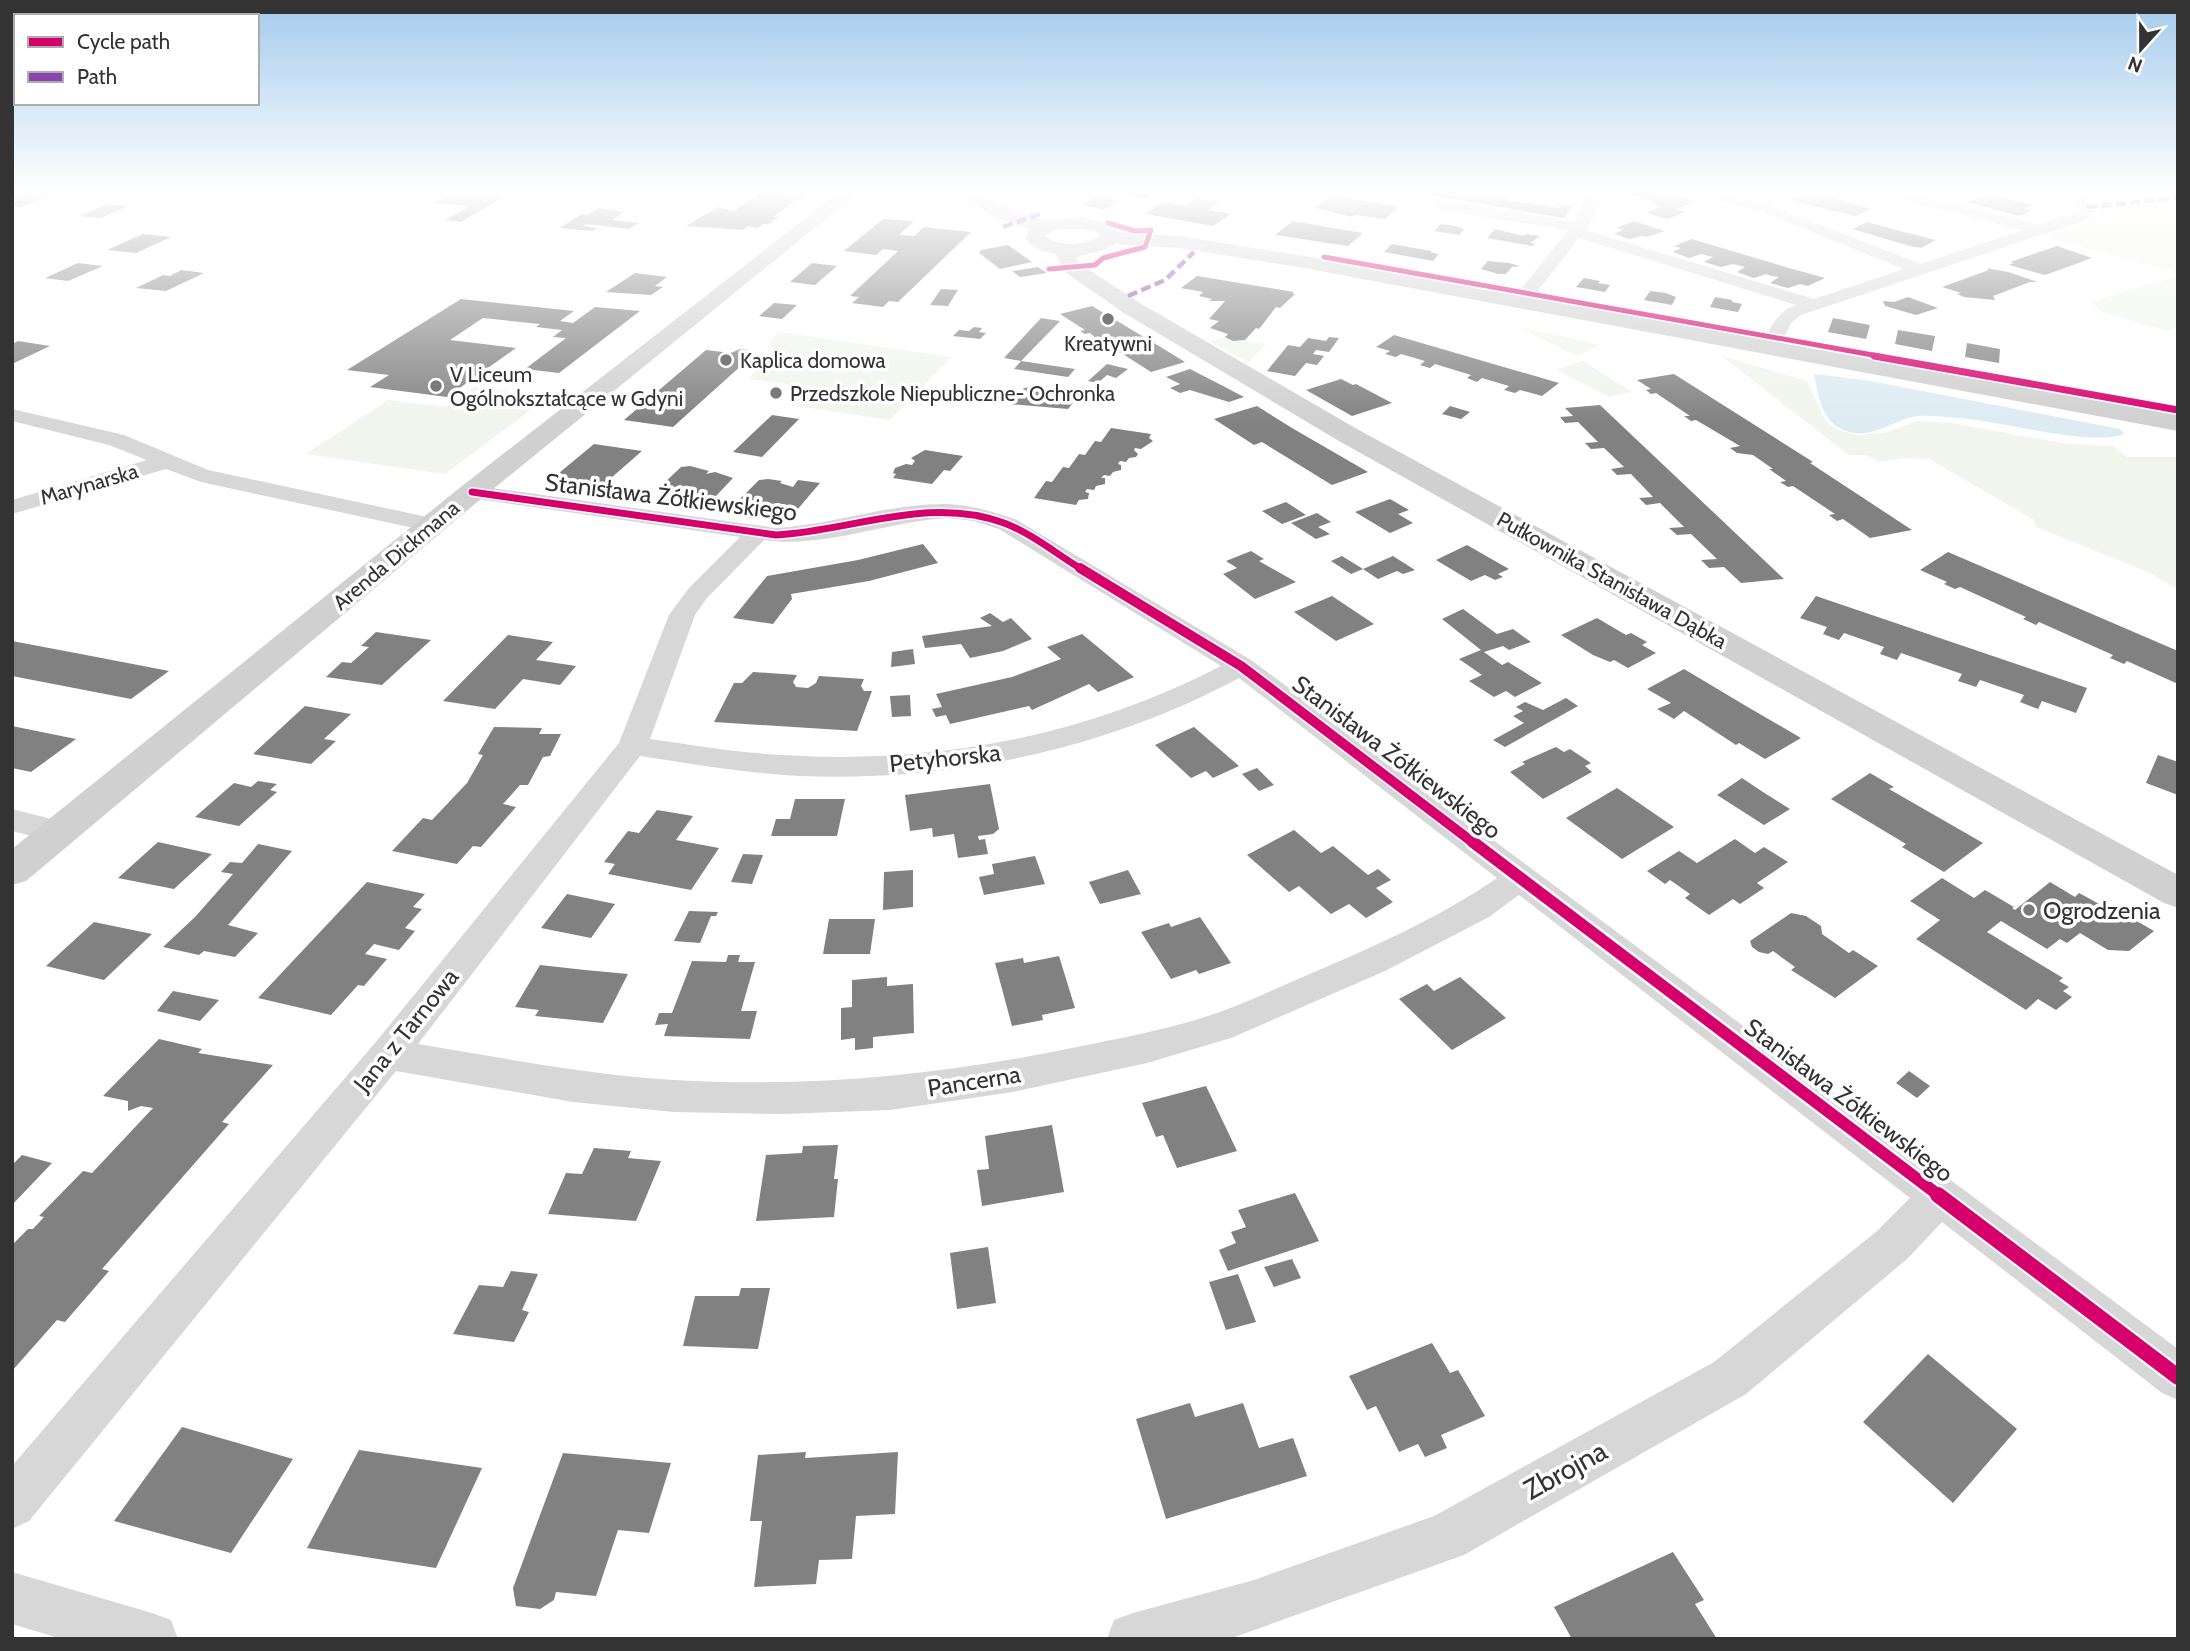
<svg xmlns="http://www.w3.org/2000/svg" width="2190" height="1651" font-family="Cabin,sans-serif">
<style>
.green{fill:#f1f5ed}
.water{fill:#ddebf3}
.building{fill:#818181}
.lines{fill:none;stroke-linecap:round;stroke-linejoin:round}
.street{fill:#d7d7d7;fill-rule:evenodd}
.secondary{fill:#d0d0d0;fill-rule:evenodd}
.quiet{stroke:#8e44ad;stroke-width:4.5;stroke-dasharray:10 4.5;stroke-linecap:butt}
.cycleway-far4-casing{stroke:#fff;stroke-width:8}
.cycleway-far3-casing{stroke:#fff;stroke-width:10}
.cycleway-far2-casing{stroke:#fff;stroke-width:13}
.cycleway-far1-casing{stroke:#fff;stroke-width:17}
.cycleway-casing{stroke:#fff;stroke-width:20}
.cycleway-far4{stroke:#d6006c;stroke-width:5}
.cycleway-far3{stroke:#d6006c;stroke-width:7}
.cycleway-far2{stroke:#d6006c;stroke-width:10}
.cycleway-far1{stroke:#d6006c;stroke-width:12}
.cycleway{stroke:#d6006c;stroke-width:16}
.poi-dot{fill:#7a7a7a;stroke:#fff;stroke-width:2.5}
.labels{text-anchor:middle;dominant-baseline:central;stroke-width:7;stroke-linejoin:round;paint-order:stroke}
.far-poi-label{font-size:21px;fill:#333;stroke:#fff;text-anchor:start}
.far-street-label{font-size:21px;fill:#333;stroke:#fff}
.street-label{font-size:24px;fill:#333;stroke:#fff}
.poi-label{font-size:24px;fill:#333;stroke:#fff;text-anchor:start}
.near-street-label{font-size:28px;fill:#333;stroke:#fff}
</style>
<rect width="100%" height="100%" fill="#fff"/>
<path class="green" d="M2093,192H2178V273L2047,237L2085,224L2100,216V203Z
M2178,276V326L2167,331L2100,311L2092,302Z
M1515,326L1601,345L1577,356Z
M779,332L952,357L890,420L791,405L803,386L748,379L774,351L769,341Z
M1225,337C1236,343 1253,341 1266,344L1248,363L1210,341Z
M1720,355L1807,381L1825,420L1837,430L1858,435L1884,433L1918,421L1951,423L2068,444L2113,446L2127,457H2178V590L2148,572L2036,527L2034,520L1929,459L1903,458L1879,462L1866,455H1849Z
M1583,361L1632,392L1609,397L1556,370Z
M474,387L548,397L445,474L306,454L388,400L445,407Z"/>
<path class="water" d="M1814,374L1865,380L2120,429L2124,434C2090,447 2001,421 1960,418C1946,417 1930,415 1917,416C1891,420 1874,440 1846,431C1822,423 1818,396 1814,374Z"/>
<path class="building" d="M24,192H37L55,193L21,207L12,206V196Z
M762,192L806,193L802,196L808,197L796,200L773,217H779L769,224H763L758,228L748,226L743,230L686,226L718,207L734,211Z
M1119,192H1160L1145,198Z
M1435,192H1465L1489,197L1497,195L1509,197L1506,200L1559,208L1562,205L1572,206L1564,218L1430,195Z
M1630,192H1656L1697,201L1675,209L1685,212L1667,219L1646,213L1661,207L1650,202L1652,201L1625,193Z
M1809,192L1825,196L1872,209L1855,216L1789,200Z
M453,193L504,197L461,222L445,220L470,206L434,203Z
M1331,195L1398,207L1385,219L1355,215L1352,217L1315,208Z
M1986,195L2030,204L2033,205L2024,209L2032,210L2019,216L1967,202Z
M1097,197H1109L1117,199L1113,201L1119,202L1103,210L1081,204Z
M1197,198L1219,202L1208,210L1231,214L1213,226L1145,214L1163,202L1186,206Z
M108,204L129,206L100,218L79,216Z
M599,208L625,212L612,220L639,223L629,229L587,224L583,226L597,228L592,231L559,228L582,214L587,215Z
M883,219L914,221L899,235L914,236L924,227L971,232L898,302L889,301L883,307L852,303L859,297L850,296L898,251L883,249L876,255L844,251Z
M1293,221L1363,233L1348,246L1275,235Z
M1634,221L1649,226L1665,231L1647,237L1641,236L1629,239L1614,234L1623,230L1616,228Z
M1867,222L1900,231L1936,240L1921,248L1910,246L1852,229Z
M1441,224L1456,226L1464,229L1459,235L1434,231Z
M1495,229L1524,236L1526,234L1540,236L1530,243L1535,244L1533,246L1487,238Z
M143,234L171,237L136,253L107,250Z
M1692,239L1789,268L1825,278L1808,286L1800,284L1788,288L1770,283L1779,277L1772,276L1766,274L1754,278L1737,272L1745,267L1733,264L1721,267L1704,262L1713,257L1701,254L1689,258L1673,252L1681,248L1674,246Z
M1392,244L1432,251L1430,252L1439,254L1433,261L1384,252Z
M1008,245L1032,262L1000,269L979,253L981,250Z
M2057,246L2092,258L2045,275L2009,265L2014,263L2010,262Z
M1488,261L1509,263L1520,266L1512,267L1506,274H1498L1481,269Z
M78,263L103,266L68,281L45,278Z
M812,263L837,266L815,285L790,282Z
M1038,267L1047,273L1020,277L1012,271Z
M1986,268L2008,272L2038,282H2030L1993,296L1995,300L1964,297L1957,294L1961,293L1942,287L1989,270Z
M181,270L204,273L166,291L136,288L163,275L170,276Z
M635,273L667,277L655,286L663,287L651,295L606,292Z
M1197,276L1294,292L1292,293L1295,294L1280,308L1276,307L1259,329L1256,328L1245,340L1233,341L1225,337L1228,334L1210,328L1219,321L1209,319L1225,301H1209L1212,299L1199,296L1203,292L1181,288Z
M1584,278L1600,281L1598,283L1610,285L1605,292L1576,287Z
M941,289L958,290L948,306L930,305Z
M1650,291L1666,293L1676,297L1672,305L1644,300Z
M1715,297L1732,300V302L1742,304L1738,312L1710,307Z
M1908,297L1938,308L1916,315L1885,306L1883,301L1894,302Z
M461,299L574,311L560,321L573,323L595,307L640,311L559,373L525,369L566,338L553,337L562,330L536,327L540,324L483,318L450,340L516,348L447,397L370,387L389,375L347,370Z
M774,303L797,305L782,319L759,316Z
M1092,306L1154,343L1185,362L1151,372L1115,349L1110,350L1090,333L1085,334L1080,331L1085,330L1060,314Z
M1041,318L1060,321L1021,361L1004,358Z
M1833,318L1870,325L1866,339L1828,332Z
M974,327L982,328L979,332L986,333L980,339L953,336L959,330L969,331Z
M1898,330L1935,336L1932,351L1895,344Z
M1394,335L1559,383L1542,396L1520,390L1515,393L1504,390L1509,386L1482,378L1477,382L1467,378L1471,375L1435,364L1430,368L1420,365L1425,361L1401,354L1396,357L1385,354L1390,351L1376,347Z
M1329,337L1339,338L1329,352L1316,350L1313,354L1324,356L1317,365L1306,363L1295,376L1267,371L1288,345L1300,347L1308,338L1326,341Z
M18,341L50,346L12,364V344Z
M1967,343L2000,349L1999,363L1965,357Z
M740,349L748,350L751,353L749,355H753L673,427L624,420L706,350L731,353Z
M1021,361L1075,369L1068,377L1014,369Z
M1107,364L1128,369L1116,378L1107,375L1098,383L1088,381Z
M1190,369L1223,386L1244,397L1229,402L1190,390L1180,393L1170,388L1180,384L1166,377Z
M1674,374L1813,462L1810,463L1912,530L1870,538L1843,519L1837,521L1829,515L1835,514L1793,486L1788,487L1780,482L1786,481L1769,469H1773L1753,455L1737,453L1730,448L1740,446L1696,420L1691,421L1684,416H1690L1656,393L1651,394L1646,390L1651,389L1637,380Z
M1341,379L1353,385L1356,384L1392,403L1352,416L1306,390Z
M1032,387L1050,391L1052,389L1066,388L1081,393L1068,409L1010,404L1024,388Z
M1600,405L1784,579L1741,583L1724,567L1709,568L1701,560L1717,559L1691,534L1677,535L1669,528L1684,527L1660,503L1646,505L1639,498L1653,497L1631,474L1617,475L1611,469L1624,467L1604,448L1591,449L1585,443L1598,442L1578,422L1565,423L1560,417L1573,416L1565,408Z
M1257,406L1292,428L1368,472L1332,485L1262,442L1254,445L1214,419Z
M1450,406L1470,412L1461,419L1442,414Z
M772,415L799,419L762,457L733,452Z
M1111,428L1151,434L1149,438L1153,441L1141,449L1135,448L1134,450L1138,454L1136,457L1129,458L1126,462L1120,461L1118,464L1121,465V470L1113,472L1110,476L1104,475L1101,478H1105V484L1096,486L1094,490L1087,489L1085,492L1089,493L1088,499L1079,500L1076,505L1034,498L1046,481L1052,482L1063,467L1069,468L1079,454L1085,455L1095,441L1101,442Z
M594,444L642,451L603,485L553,478Z
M925,450L963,456L950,471L944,470L932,484L893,478L896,474L893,473L895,468L906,464L912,465L915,461L911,458Z
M690,466L709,471L706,474L715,472L733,478L715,497L661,486L681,467Z
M768,479L782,481L780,483L793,487L798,480L820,483L797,510L740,499L759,480Z
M1390,499L1409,510L1398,514L1413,523L1390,533L1355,512Z
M1286,502L1306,515L1282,524L1262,511Z
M1317,513L1331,522L1318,527L1330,534L1316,539L1291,523Z
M923,544L938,563L869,581L791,594L792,599L773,624L733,618L767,576L858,560Z
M1467,545L1509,569L1498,574L1503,577L1495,580L1485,575L1471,581L1436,560Z
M1251,551L1264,559L1259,561L1296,582L1255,599L1223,574L1237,568L1226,561Z
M1948,552L2178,651V684L2127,661L2124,664L2110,658L2113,655L2039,622L2036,625L2023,619L2026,617L1960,587L1955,589L1944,584L1947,582L1920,570Z
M1342,556L1363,569L1351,574L1331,561Z
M1393,556L1415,570L1403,574L1397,571L1378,579L1363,569Z
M1332,596L1374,624L1336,641L1294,612Z
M1816,596L2087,688L2076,713L2042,701L2038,709L2020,702L2024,695L1980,680L1976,687L1958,681L1962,674L1901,653L1897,660L1880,654L1884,647L1844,633L1839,640L1823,634L1827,627L1800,618Z
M1463,609L1497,634L1513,629L1531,642L1509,650L1503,646L1484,652L1502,665L1508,662L1542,683L1515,697L1506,691L1494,697L1469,681L1482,675L1459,659L1481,650L1442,619Z
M990,613L1003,622L1011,618L1032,639L1003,651L970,658L961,644L925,648L922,636L992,626L980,618Z
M1597,618L1626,635L1631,633L1647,642L1642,645L1656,653L1628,668L1614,660L1610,662L1593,655L1561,635Z
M376,632L431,640L382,685L326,677L342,662L351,663L369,647L361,646Z
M1082,634L1134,677L1098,692L1089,684L1032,710L1029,706L950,724L946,715L936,717L932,709L942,707L936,694L1012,677L1061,659L1047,647Z
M508,635L553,642L536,660L576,666L560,685L523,679L495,709L443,701Z
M12,641L86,655L169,671L131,699L12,676Z
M913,649L915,664L891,667L892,652Z
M1684,669L1746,706L1801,738L1765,759L1739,743L1736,745L1684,711L1674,719L1657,709L1671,703L1647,689Z
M753,672L797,675L793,682L796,687L808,688L816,683L819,676L864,679L861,686L864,691H872L857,731L714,722L734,683H742Z
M910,695L911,716L892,717L890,696Z
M1566,698L1578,706L1505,747L1493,740L1524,723L1513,716L1523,711L1516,707L1525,702L1543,710Z
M305,706L351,714L324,739L336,741L311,764L253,754Z
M12,726L76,739L31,772L12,768Z
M494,727L542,728L539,734H561L550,756L543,757L528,785H520L503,804L516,807L481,847L473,846L457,864L392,851L423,818L432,820L467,783L483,755L478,754Z
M1194,727L1239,766L1213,778L1206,771L1191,778L1155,745Z
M1556,747L1564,752L1570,749L1591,763L1585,766L1592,772L1543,799L1510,772L1525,764L1522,762Z
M2158,755L2178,762V795L2146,783Z
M1257,768L1274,785L1259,791L1242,774Z
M1870,773L1894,787L1889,789L1983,843L1944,872L1902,847L1906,844L1831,799Z
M1742,778L1763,792L1790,809L1764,825L1717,795Z
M258,781L277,784L270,790L277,792L239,826L195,817L234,783L251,787Z
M990,784L999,829L993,834L978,836L979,840L985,839L988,854L958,858L954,834L933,837L932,828L910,831L905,795Z
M1617,788L1674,827L1622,859L1566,818Z
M795,799H845L837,836H771L776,819H790Z
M657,810L693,816L676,840L719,848L691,890L608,874L615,864L604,862L628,831L639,833Z
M1294,830L1321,853L1333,846L1368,875L1378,869L1391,880L1376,888L1393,902L1366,918L1349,904L1331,914L1299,886L1289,892L1247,855Z
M1735,839L1755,853L1764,847L1788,862L1757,883L1764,888L1740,904L1733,899L1709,915L1685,898L1690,894L1670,880L1665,884L1647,871L1679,851L1697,863Z
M158,842L212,854L174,889L118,878Z
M258,844L292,851L228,925L258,933L235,957L204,951L199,955L163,947L195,917L233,874L221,872L230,862L242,863Z
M743,854L763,855L752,884L731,882Z
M1035,856L1045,884L984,895L979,877L994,874L992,864Z
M913,870V907L883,910L884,872Z
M1128,870L1141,894L1100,904L1089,882Z
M1942,878L1974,898L1985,890L2014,907L2012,908L2015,910L2050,882L2075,897L2079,893L2101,905L2104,902L2154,931L2129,951L2108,950L2080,933L2067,943L2060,939L2047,949L2001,921L1987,932L2063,978L2059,981L2069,987L2063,991L2072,997L2056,1010L2038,999L2026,1010L1916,939L1940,920L1910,901Z
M367,882L425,894L413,907L422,909L405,928L415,931L399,950L374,944L365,954L387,959L364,986L358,985L331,1015L258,998Z
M567,894L615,904L591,938L541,928Z
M689,911L718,912L716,916H711L700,943L674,941Z
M1791,913L1806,916L1821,926L1822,934L1849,953L1853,950L1878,966L1835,998L1791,970L1795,967L1773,951L1768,954L1759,952L1752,947L1750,941Z
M1200,917L1231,963L1199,974L1196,970L1171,979L1141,932L1169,923L1171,927Z
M829,919H875L870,954H823Z
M94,922L152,934L104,980L46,966Z
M728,955H740L738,962H755L741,1011H757L750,1039L664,1036L668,1024L655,1025L659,1013H672L692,961L726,962Z
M1059,956L1075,1008L1042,1015L1043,1020L1012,1026L995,963L1023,958L1024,963Z
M540,965L585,970L628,974L603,1023L535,1016L539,1010L515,1007Z
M887,977V986L913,984L914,1033L873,1037V1048L855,1050V1038L841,1040V1008L852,1007V980Z
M1460,977L1506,1018L1452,1050L1399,999L1427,984L1434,991Z
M173,991L219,1000L200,1021L157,1011Z
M159,1039L202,1049L198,1053L273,1065L222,1122L229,1124L102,1269L109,1271L65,1322L57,1320L12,1371V1245L28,1229H33L44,1217L39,1216L83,1171L92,1173L153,1108L141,1106L128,1111V1101L103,1096Z
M1909,1071L1930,1086L1917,1098L1896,1083Z
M1206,1086L1237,1151L1177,1168L1163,1135L1156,1137L1142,1103Z
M1052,1125L1064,1192L982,1206L977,1170L989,1169L985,1136Z
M838,1145L834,1179H838L834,1217L756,1221L766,1155L802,1153L803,1146Z
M594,1148L631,1151L628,1158L661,1161L636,1221L548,1214L566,1173L582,1174Z
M22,1155L52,1163L12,1205V1165Z
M1295,1193L1319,1241L1228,1271L1219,1250L1236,1243L1231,1232L1246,1227L1238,1210Z
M988,1247L996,1303L957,1309L950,1253Z
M1292,1259L1301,1278L1274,1287L1264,1267Z
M511,1271L538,1274L522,1310L529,1312L514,1342L453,1334L479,1285L503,1287Z
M1238,1274L1256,1322L1226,1330L1209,1282Z
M741,1288H770L758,1349L683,1346L695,1296H739Z
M1432,1343L1450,1373L1458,1370L1485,1416L1441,1435L1447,1448L1425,1457L1418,1444L1399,1452L1376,1406L1367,1410L1349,1376Z
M1928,1354L2017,1429L1953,1503L1863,1422Z
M1190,1403L1195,1417L1243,1403L1259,1448L1293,1438L1307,1476L1166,1519L1136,1419Z
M182,1427L293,1459L231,1553L114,1521Z
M359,1450L482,1468L436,1568L307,1548Z
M806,1452L805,1458L898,1452L895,1514L856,1516L852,1559L819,1560L816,1584L754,1587L762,1521H750L758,1455Z
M563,1453L671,1463L649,1533L618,1530L596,1596L556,1592L554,1600L540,1609L516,1606L513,1588Z
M1673,1552L1704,1600L1695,1604L1717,1639H1572L1554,1607Z"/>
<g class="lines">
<path class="street" d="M1587,192H1601L1593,220L1585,230L1814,299L1904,269L1759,211L1695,195L1693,192H1716L1769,205L1921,264L2023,230L1881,195L1879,192H1902L2040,225L2079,211L2071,192H2085L2095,207L2091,216L2083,221L1801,315L1791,323L1778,352L1771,354L1761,348C1770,330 1775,312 1796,305L1579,238L1526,306H1514L1511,302L1514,298L1568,230L1440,210L1432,205L1440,200L1575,222Z
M12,409L124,435L208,470L432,518L440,520L444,525L440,530L432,532L201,482L166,469L12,514V500L147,460L109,445L12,421Z
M472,485L776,528C833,525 889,503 947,504C971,505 993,512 1015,519L1251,660L2178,1349V1400L2162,1393L1942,1222L1907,1259L1746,1394L1464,1555L1229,1639H1107L1114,1620L1133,1613L1254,1580L1434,1516L1714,1362L1877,1231L1910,1198L1519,895L1489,917L1385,971L1231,1038L1147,1063L1013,1092L890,1110L782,1114L674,1112L573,1102L396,1071L29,1521L12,1529V1466L375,1043L619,743L669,615L689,588L740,537L464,497L461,492L464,487ZM948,518L974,521L999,529L1221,666C1086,736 935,765 783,755C738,753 694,745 650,739L695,615L707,598L764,540C823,549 888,521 948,518ZM1239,678L1497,878C1440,917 1376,946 1312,973C1278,987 1243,1005 1208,1016C1165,1030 1121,1038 1077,1047C942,1075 812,1088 674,1080C588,1075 503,1058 418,1044L640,756C693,764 745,773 799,776C951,782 1105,750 1239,678Z
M12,809L71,824L76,832L71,840L60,843L12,831Z
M12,1572L152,1613L171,1620L178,1639H62L12,1624Z"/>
<path class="secondary" d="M839,192H859L482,498L26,881L12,885V849L462,486Z
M955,192H977L1008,209L1045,221L1082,217L1112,224L1117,232L1179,236L1304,256L2178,415V431L1304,268L1179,248L1115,244L1101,251L1075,257L1080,264L1140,303L1357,429L2178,875V908L2164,903L1339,441L1124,313L1065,272L1056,254C1044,252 1032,248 1025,238L1029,229L994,217ZM1082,229L1098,232L1100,236C1084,246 1061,247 1045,236L1057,230Z"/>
<path class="quiet" d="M2087,207L2178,198
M1003,227L1043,213
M1128,296L1165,280L1194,252"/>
<g class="cycleway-far4-casing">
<path id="cycleway-far4" d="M1324,257L1884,357
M1049,269L1095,265L1103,258L1145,247L1151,230L1135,231L1108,223"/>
</g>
<g class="cycleway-far3-casing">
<path id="cycleway-far3" d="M1874,356L2178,410
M472,492L776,535C852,531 929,495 1004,523C1031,533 1058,555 1083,570"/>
</g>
<g class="cycleway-far2-casing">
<path id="cycleway-far2" d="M1080,568L1241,666L1475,844"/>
</g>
<g class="cycleway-far1-casing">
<path id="cycleway-far1" d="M1473,842L1941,1197"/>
</g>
<g class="cycleway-casing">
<path id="cycleway" d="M1938,1195L2178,1377"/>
</g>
<use href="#cycleway-far4" class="cycleway-far4"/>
<use href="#cycleway-far3" class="cycleway-far3"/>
<use href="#cycleway-far2" class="cycleway-far2"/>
<use href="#cycleway-far1" class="cycleway-far1"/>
<use href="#cycleway" class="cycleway"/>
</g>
<linearGradient id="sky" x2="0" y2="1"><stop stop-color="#a3caec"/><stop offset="0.45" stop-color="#fff"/><stop offset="1" stop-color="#fff" stop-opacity="0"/></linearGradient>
<rect width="2190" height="423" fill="url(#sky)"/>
<g class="poi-dot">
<circle cx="1108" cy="319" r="7"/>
<circle cx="726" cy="360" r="7"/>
<circle cx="436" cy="386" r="7"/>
<circle cx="776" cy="393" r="7"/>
<circle cx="2029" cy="910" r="7"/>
</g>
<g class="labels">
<g class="far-poi-label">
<text x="1108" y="343" text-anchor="middle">Kreatywni</text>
<text x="740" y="360">Kaplica domowa</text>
<text x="450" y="374">V Liceum<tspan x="450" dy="24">Ogólnokształcące w Gdyni</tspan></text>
<text x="790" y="393">Przedszkole Niepubliczne- Ochronka</text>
</g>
<g class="far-street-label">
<text transform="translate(89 484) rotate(-16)">Marynarska</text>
<text transform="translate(396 555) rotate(-40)">Arenda Dickmana</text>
<text transform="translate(1612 580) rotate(29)">Pułkownika Stanisława Dąbka</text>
</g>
<g class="street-label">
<text transform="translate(671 497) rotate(7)">Stanisława Żółkiewskiego</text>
<text transform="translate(1397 757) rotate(37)">Stanisława Żółkiewskiego</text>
<text transform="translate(945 758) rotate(-6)">Petyhorska</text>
<text transform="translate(406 1030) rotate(-51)">Jana z Tarnowa</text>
<text transform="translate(974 1081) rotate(-9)">Pancerna</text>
<text transform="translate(1849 1100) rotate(37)">Stanisława Żółkiewskiego</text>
</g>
<g class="poi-label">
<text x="2043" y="910">Ogrodzenia</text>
</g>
<g class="near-street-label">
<text transform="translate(1565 1470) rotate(-29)">Zbrojna</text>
</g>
</g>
<rect width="2190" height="1651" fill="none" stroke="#333333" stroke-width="28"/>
<rect x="14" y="14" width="245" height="91" fill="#ffffff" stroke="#adadad" stroke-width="2"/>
<rect x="28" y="37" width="35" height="10" fill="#d6006c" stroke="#adadad" stroke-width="2"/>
<text x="77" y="49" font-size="21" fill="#333333">Cycle path</text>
<rect x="28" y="72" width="35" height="10" fill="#8e44ad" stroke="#adadad" stroke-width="2"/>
<text x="77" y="84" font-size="21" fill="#333333">Path</text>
<g transform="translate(2141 49) rotate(201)" stroke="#ffffff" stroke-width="5" paint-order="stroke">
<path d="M0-5L12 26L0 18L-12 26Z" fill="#333333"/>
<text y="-10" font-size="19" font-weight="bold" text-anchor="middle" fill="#333333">N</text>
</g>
</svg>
